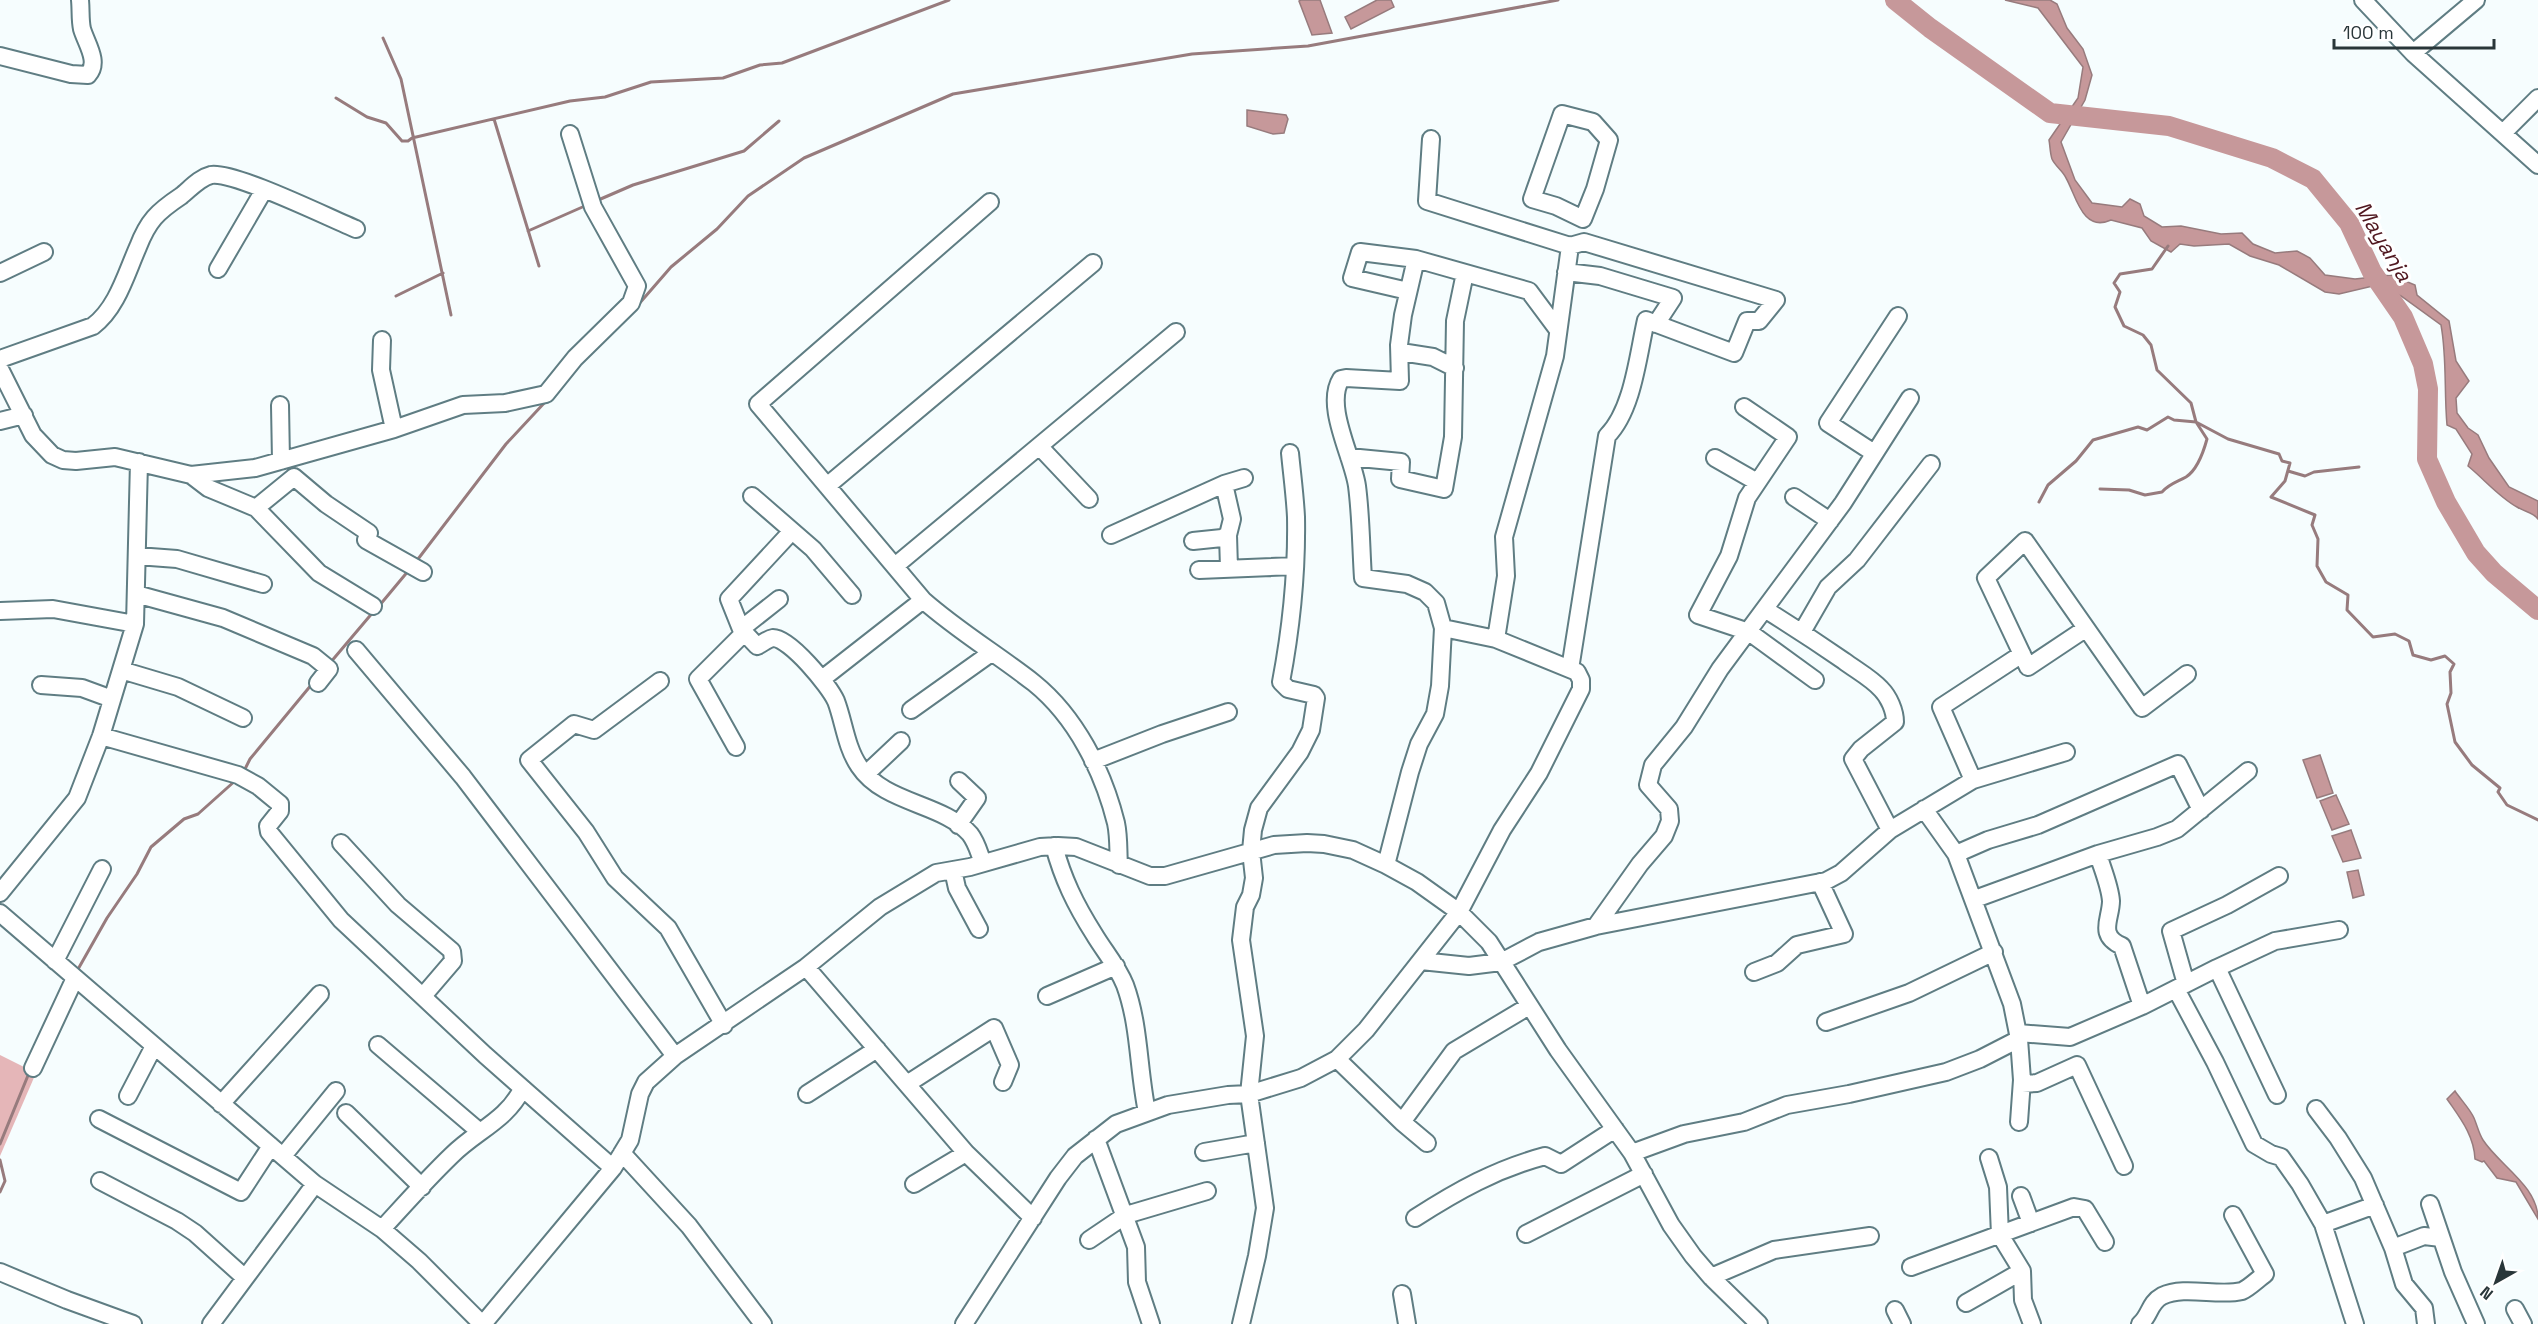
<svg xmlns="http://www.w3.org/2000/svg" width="2538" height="1324" font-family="'Space Grotesk',sans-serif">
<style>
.forest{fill:#e5b6b8}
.water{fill:#c6989a;stroke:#977b7d;stroke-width:1.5}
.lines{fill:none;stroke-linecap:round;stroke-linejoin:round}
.stream{stroke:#977b7d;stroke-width:3}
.river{stroke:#c6989a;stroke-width:20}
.minor-casing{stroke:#5f7d83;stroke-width:20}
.minor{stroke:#fff;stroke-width:16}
.labels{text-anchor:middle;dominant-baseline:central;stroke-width:6;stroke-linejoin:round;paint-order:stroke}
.water-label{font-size:22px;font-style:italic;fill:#501820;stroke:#fff}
</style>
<rect width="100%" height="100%" fill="#f6fdfe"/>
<path class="forest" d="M0,1055L36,1073L0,1156Z"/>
<path class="water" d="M1301,0H1320L1332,33L1312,35L1299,1Z
M1377,0H1391L1394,7L1351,29L1345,17Z
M2005,0H2050L2057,4L2067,28L2083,49L2092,75L2085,100L2061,142L2075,180L2092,203L2122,207L2130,199L2140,204L2144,216L2162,227L2181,226L2221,234L2242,233L2253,244L2275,253L2297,251L2310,258L2325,275L2355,279L2391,275L2415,285L2417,295L2449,321L2456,361L2469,381L2456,398L2457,413L2468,428L2478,435L2489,458L2509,487L2538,501V519C2533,512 2525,512 2517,507C2499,497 2485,480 2468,466L2472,454L2456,429L2447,425C2444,392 2447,357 2441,325L2401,296L2377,285L2339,294L2325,292L2279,265L2250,256L2229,244L2194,246L2180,244L2171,252L2151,241L2142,228L2111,220C2082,233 2076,195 2066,178C2063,171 2055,166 2052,159C2050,153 2050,145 2049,140L2078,98L2083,67L2038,8Z
M1247,110L1286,115L1288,119L1284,133L1273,134L1247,126Z
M2320,755L2333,793L2317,798L2303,760Z
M2336,795L2349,824L2332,830L2320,801Z
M2351,830L2361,858L2343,862L2332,836Z
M2358,870L2364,895L2353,898L2347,872Z
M2455,1091C2461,1100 2470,1109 2474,1118C2477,1125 2479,1134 2483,1140C2499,1165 2538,1186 2538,1219L2516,1182L2497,1178L2484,1161L2482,1162L2475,1159C2474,1135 2460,1118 2447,1099Z"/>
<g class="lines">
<path class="stream" d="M383,38L401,79L451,315
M336,98L367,117L386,123L402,141H408L412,138L570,101L605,97L651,82L723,78L760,65L782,63L949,0
M494,119L539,266
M596,201L633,185L744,151L779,121
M528,231L587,205
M2168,246L2152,269L2120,274L2114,283L2120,292L2115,307L2124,326L2143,335L2151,345L2157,370L2191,403L2196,422L2228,439L2279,454L2282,461L2290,463L2285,481L2271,497L2315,515L2312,525L2318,539L2317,566L2326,582L2348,595L2347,610L2373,637L2395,634L2409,641L2413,655L2431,660L2445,656L2454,664L2450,672L2451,693L2447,704L2455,742L2472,765L2500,788L2498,792L2507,805L2538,820
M396,296L443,273
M638,305L671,267L717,229L748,196L804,158L953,94L1192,54L1308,46L1558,0
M2288,471L2305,476L2314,472L2359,467
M2039,502L2048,485L2076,461L2093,440L2138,427L2147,430L2168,417L2174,420L2196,422L2207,439C2204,450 2197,470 2186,477C2177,482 2169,484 2162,492L2145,495L2129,490L2100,489
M415,563L506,444L547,400
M379,606L409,570
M330,663L374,611
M244,771L250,759L312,684
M77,971L107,918L137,874L151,847L184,819L198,814L236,780
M0,1144L29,1073
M0,1160L5,1181L0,1192"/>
<path class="river" d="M1895,0L1930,28L2050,113L2169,126L2272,158L2313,179L2349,223L2372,272L2403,317L2423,364L2428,389L2427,459L2446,502L2476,553L2494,573L2538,610"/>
<g class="minor-casing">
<path id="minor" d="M2363,0L2413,53L2538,165
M2413,53L2476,0
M0,56L71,74L88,75C100,62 86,43 82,29C80,20 81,10 80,0
M1562,114L1593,122L1609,140L1595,189L1583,219L1556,206L1532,199Z
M2503,133L2538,98
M1431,139L1427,201L1570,246L1584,242L1776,300L1759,321H1747L1734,353L1646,320C1638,355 1633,410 1607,436L1570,669
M218,269L264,190
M1566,272L1600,276L1673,298L1656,324
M0,273L44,252
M1408,291L1352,278L1360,252L1416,259L1529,291L1558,330
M382,340L381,370L394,429
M1401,352L1433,357L1455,368
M0,359L93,326C117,308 126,274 138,247C148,221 157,212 181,196C190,189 199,178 211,175C234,171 329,218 356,229
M0,369L33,435L52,455L63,460L76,461L115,457L191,475L255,468L394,429L463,405L505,403L546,394L575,358L631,303L637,286L593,207L570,134
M280,405L281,461
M1744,407L1788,437L1747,498L1729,556L1698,615L1749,632L1815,680
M0,421L24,415
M1039,446L1089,499
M1874,453L1828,423L1898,316
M1349,457L1401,462L1400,479L1444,489L1453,437L1455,321L1465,273
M1715,458L1757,482
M191,475L208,488L256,508L319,573L373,606
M827,486L1093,263
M752,496L813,549L852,595
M1794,497L1830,521
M256,508L294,477L326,504L369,533L366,540L423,572
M792,531L729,599L741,629L757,646C762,644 767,639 773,638C790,638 829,686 836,701C844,722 846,747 859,766C884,804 943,803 970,834C977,843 979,853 983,863
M1111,535L1224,484L1244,478
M1228,535L1229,568
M1193,541L1222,538L1228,535L1232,519L1224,484
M137,556L177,559L263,584
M895,566L1176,332
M1199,570L1294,566
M136,594L223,618L313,656L329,669L318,683
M923,600L758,404L990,202
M1766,610C1792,626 1818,643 1844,661C1856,670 1871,678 1881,689C1889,697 1895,711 1895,722L1861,749L1853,759L1890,830
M0,611L53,609L135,624
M741,629L779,599
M2085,629L2028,667L1986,578L2025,541L2142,708L2187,674
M1802,632L1828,587L1857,560L1931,464
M1496,639L1506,576L1504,537L1555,356L1570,246
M356,650L463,777L675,1056
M121,670L178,687L243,718
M822,679L923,600C958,631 997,654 1034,683C1076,717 1103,771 1116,823C1119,837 1118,851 1119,865
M660,681L594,730L574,724L529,760L586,832L615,878L668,928L724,1025
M41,685L82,688L112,699
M911,710L991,653
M101,736L238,775L258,786L280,804V811L268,826L269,832L341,920L485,1055L613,1168
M736,747L698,679L744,633
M1093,761L1162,734L1228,712
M866,774L901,741
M1973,780L1941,707L2022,654
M1924,809L1956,854L2012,1004L2019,1039L2022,1080L2019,1122
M958,825L977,798L959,781
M341,843L398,905L452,951L453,961L423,996
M1054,846C1063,879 1075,904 1094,934C1104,951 1117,965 1125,985C1140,1026 1138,1069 1147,1112
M1956,854L1988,840L2038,825L2178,764L2201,810
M2098,854C2102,868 2110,886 2111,901C2111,919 2097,935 2122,946L2142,1006
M1386,865L1410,772L1419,744L1435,714L1440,686L1443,628L1436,603L1425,592L1407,584L1363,578C1361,548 1361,516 1357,486C1353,457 1324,406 1341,379L1346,378L1400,381L1399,345L1403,315L1416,259
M953,870L957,888L979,929
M0,893L77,798L101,736L135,624L139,462
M1975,899L2098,854L2157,837L2177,829L2248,771
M0,913L315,1184L382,1229L419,1261L482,1324
M1596,926L1640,864L1664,836L1670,821L1669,809L1648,785L1653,765L1684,727L1720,669L1843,503L1910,398
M55,961L102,869
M1421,961L1469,966L1501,962L1539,942L1596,926L1826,881L1841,873L1890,830L1973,780L2066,752
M806,967L966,1153L1033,1218
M2217,968L2277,1095
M1754,972L1777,963L1797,945L1844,934L1820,882
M2186,984L2171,931L2227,905L2279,876
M2176,989L2215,1062L2254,1144L2271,1154L2281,1157L2300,1184L2323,1224L2355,1324
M1047,996L1116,966
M1826,1022L1909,993L1994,952
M2018,1033L2070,1037L2142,1006L2217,968L2275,941L2339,930
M378,1045L480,1132
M1337,1059L1402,1122L1427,1143
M33,1068L75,978
M907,1084L994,1028L1010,1065L1003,1082
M2022,1084L2037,1083L2077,1065L2124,1166
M807,1094L877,1049
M128,1096L154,1046
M221,1104L320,994
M2316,1109L2338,1138L2363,1178L2393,1248L2404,1284L2424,1308L2426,1324
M346,1113L422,1187
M99,1119L241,1192L271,1146
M1402,1122L1454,1051L1529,1006
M1096,1139L1136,1247L1137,1282L1151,1324
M1204,1152L1256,1143
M622,1153L689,1226L763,1324
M1632,1153L1684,1134L1744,1122L1787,1105L1849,1094L1946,1072L1980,1059L2019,1039
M283,1156L336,1091
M1989,1158L1998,1187L2000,1235L2022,1271L2023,1300L2032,1324
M100,1181L177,1221L195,1233L244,1277
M914,1184L966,1153
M2021,1196L2031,1223
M2430,1204L2453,1272L2476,1324
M1415,1218C1457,1191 1496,1169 1545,1156L1561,1164L1615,1129
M2323,1224L2375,1205
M382,1229C405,1204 428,1178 452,1155C476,1131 507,1120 522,1089
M1526,1234L1644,1174
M1089,1240L1126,1215L1207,1191
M2393,1248L2424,1236L2441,1238
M1911,1267L2074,1207L2085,1209L2105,1242
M0,1272L67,1300L133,1324
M1711,1277L1774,1250L1870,1236
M1402,1294L1407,1324
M1966,1303L2022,1271
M2515,1309L2523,1324
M1895,1310L1902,1324
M211,1324L315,1184
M483,1324L613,1168L630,1140L640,1094L646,1082L675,1056L806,967L880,907L936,873L970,867L1040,847L1058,846L1076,847L1150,876H1165L1274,845L1307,843L1324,844L1353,850L1386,865L1417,882L1459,912L1489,942L1558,1050L1632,1153L1671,1225L1693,1256L1711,1277L1759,1324
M964,1324L1058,1178L1075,1156L1116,1124L1168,1105L1228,1095L1249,1094L1301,1078L1337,1059L1366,1030L1459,912L1502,830L1539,773L1581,689V680L1577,672L1496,639L1443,628
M1241,1324L1257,1256L1265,1208L1249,1094L1255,1036L1241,940L1245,907L1251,895L1254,878L1251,851L1253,830L1259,808L1300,752L1311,730L1316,698L1314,695L1288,689L1281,682C1291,629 1297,572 1296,517C1295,496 1292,474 1290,453
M2140,1324C2150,1316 2149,1303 2162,1296C2185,1285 2218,1297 2242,1291C2249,1288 2258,1279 2265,1274L2233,1215"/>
</g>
<use href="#minor" class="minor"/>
</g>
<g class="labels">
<g class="water-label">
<text transform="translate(2384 241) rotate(59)">Mayanja</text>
</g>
</g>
<g transform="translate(2496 1282) rotate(220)" stroke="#ffffff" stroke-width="4.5" paint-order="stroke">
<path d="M0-4.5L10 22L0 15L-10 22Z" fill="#293639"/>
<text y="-9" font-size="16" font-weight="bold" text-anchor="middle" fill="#293639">N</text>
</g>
<path d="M2334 39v9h160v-9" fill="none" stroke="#293639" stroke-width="3"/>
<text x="2343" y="39" font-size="18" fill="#293639" stroke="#ffffff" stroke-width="4.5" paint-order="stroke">100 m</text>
</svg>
